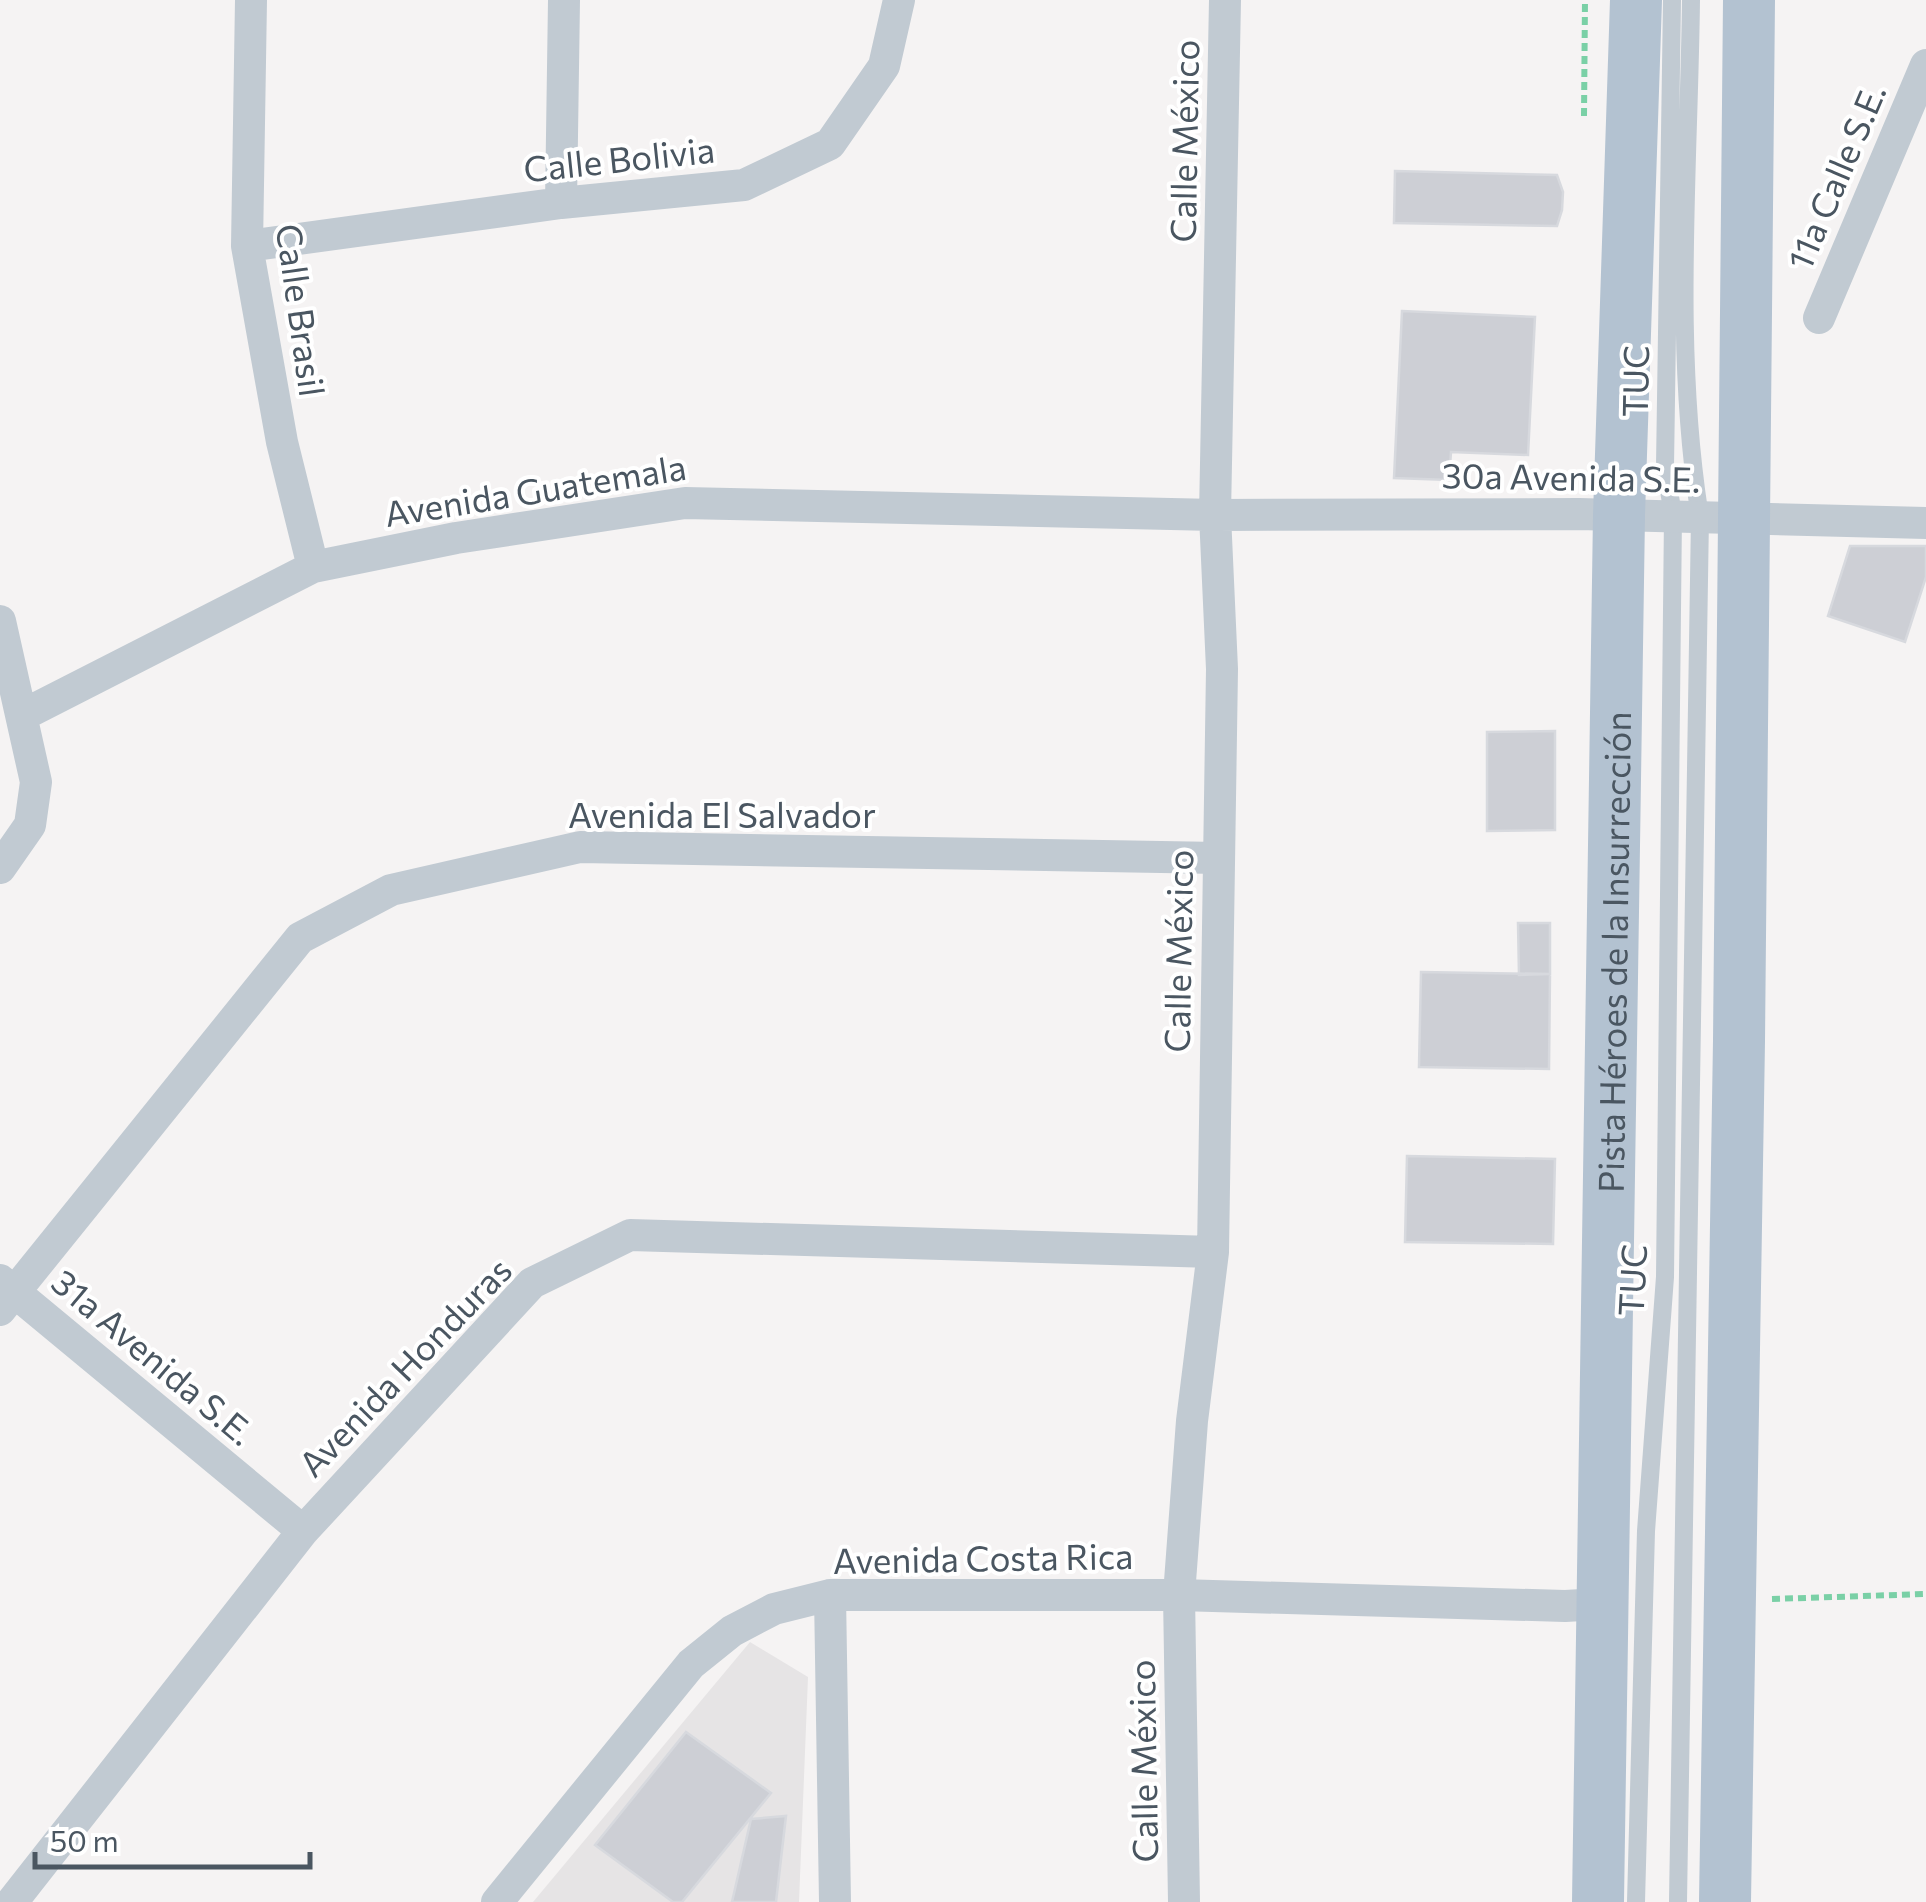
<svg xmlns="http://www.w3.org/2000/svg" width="1926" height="1902" font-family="Commissioner,sans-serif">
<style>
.education{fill:#e6e4e5}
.building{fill:#cdcfd5;stroke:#d7d9de;stroke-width:2.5}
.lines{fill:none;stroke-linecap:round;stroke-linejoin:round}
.path{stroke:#7ad0a6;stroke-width:6;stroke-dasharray:8 5;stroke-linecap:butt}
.lane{stroke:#c1cad2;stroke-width:18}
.street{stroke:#c1cad2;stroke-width:32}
.primary{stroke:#b3c2d1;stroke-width:52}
.labels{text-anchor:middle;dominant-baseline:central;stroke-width:8;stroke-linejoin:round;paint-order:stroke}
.street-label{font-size:35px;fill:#4a5661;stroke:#fff}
</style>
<rect width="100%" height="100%" fill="#f5f3f3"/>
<path class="education" d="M750,1642L808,1677L799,1902H533Z"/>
<path class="building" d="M1395,171L1557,175L1563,192L1562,210L1557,226L1394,223Z
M1402,311L1535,317L1528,455L1451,452L1449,480L1394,478Z
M1850,546H1926V577L1905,642L1828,616Z
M1555,731V830L1487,831V732Z
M1518,923H1550V974L1519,975Z
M1421,972L1550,974L1549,1069L1419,1067Z
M1407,1156L1555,1159L1553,1244L1405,1242Z
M686,1732L771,1793L682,1902H673L595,1845Z
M786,1816L776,1902H732L751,1819Z"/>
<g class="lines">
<path class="path" d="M1584,116L1585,0
M1772,1599L1926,1594"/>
<path class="lane" d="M1636,1902L1646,1531L1665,1277L1673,515L1665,466L1672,0
M1678,1902L1700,517C1673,347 1689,172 1691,0"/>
<path class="street" d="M251,0L247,246L282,442L313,567
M561,203L564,0
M247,246L561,203L744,185L830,144L884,66L899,0
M1819,318L1926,65
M0,621L36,782L30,825L0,868
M23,715L313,567L456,538L685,503L1215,515L1579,514L1926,523
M0,1280L303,1531
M0,1310L300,938L391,890L580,847L1219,858
M830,1595L835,1902
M12,1902L303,1531L532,1283L630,1235L1213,1252
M497,1902L691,1664L732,1631L774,1609L830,1595H1179L1565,1606L1600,1604
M1184,1902L1179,1595L1192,1421L1213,1252L1222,669L1215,515L1225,0"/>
<g class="primary">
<path id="s1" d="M1598,1902L1619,515L1636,0"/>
<path d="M1725,1902L1739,1041L1749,0"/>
</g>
</g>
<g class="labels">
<g class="street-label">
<text transform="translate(1183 141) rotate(-89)">Calle México</text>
<text transform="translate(619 158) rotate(-6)">Calle Bolivia</text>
<text transform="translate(1835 176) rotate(-67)">11a Calle S.E.</text>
<text transform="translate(302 310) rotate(82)">Calle Brasil</text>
<text transform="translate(1634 381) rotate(-89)">TUC</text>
<text transform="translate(1571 476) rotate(1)">30a Avenida S.E.</text>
<text transform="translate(535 489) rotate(-9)">Avenida Guatemala</text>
<text x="722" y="813">Avenida El Salvador</text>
<text transform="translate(1177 951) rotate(-89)">Calle México</text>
<text stroke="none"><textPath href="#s1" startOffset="950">Pista Héroes de la Insurrección</textPath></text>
<text transform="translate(1631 1280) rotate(-87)">TUC</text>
<text transform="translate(154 1356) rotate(40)">31a Avenida S.E.</text>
<text transform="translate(404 1366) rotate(-46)">Avenida Honduras</text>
<text transform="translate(983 1557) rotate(-1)">Avenida Costa Rica</text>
<text transform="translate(1142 1761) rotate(-91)">Calle México</text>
</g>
</g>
<path d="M35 1852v15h275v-15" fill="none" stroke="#4a5661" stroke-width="5"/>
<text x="50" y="1852" font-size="30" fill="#4a5661" stroke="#ffffff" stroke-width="8" paint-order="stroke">50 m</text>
</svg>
